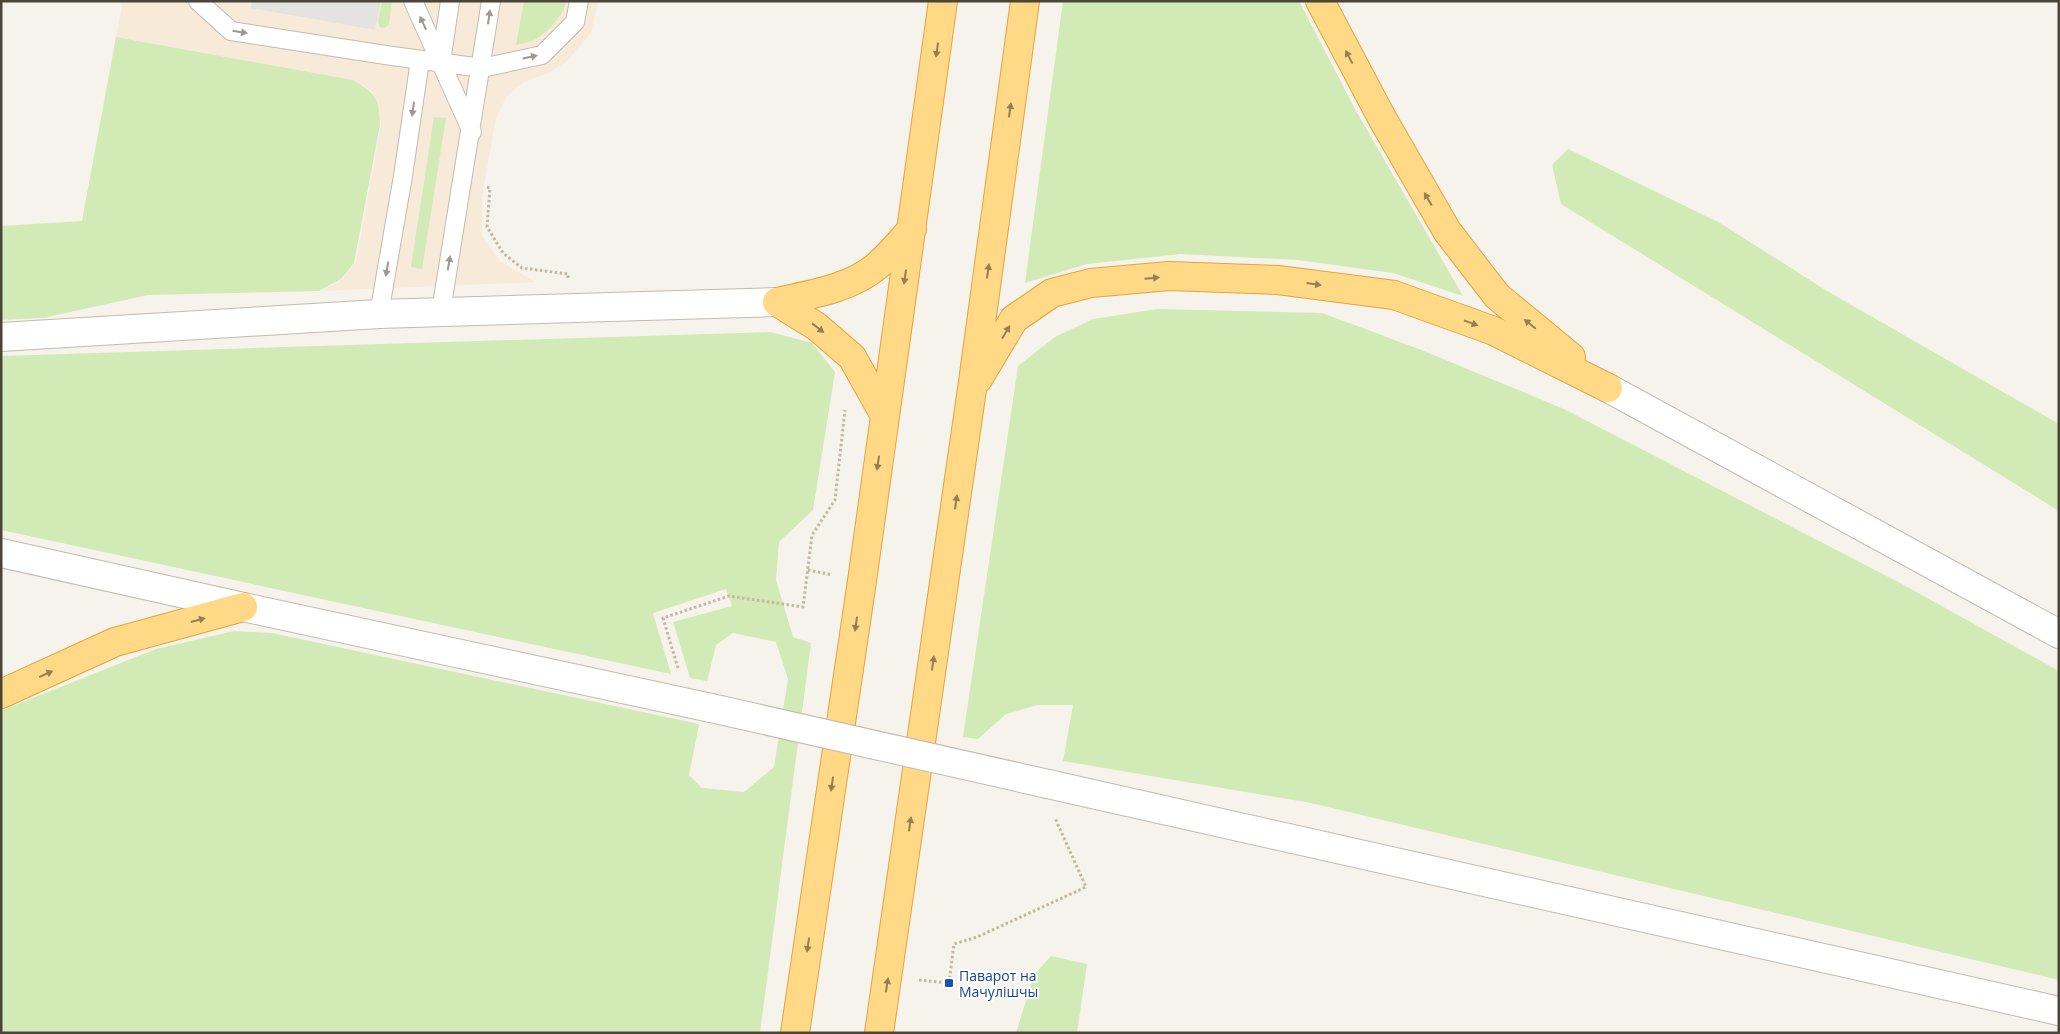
<svg xmlns="http://www.w3.org/2000/svg" width="2060" height="1034" font-family="'Open Sans',sans-serif">
<style>
.commercial{fill:#f7ead8}
.green{fill:#d2eab5}
.parking{fill:#e5e3e0}
.lines{fill:none;stroke-linecap:round;stroke-linejoin:round}
.service-casing{stroke:#c2bbae;stroke-width:20}
.tertiary-casing{stroke:#c2bbae;stroke-width:30}
.trunk-casing{stroke:#e0a43c;stroke-width:30}
.path{stroke:#c4b79f;stroke-width:3;stroke-dasharray:2.5 2.5;stroke-linecap:butt}
.service{stroke:#fff;stroke-width:18}
.tertiary{stroke:#fff;stroke-width:28}
.trunk{stroke:#ffd985;stroke-width:28}
.tertiary-bridge-casing{stroke:#c2bbae;stroke-width:30;stroke-linecap:butt}
.tertiary-bridge{stroke:#fff;stroke-width:28}
.oneway{fill:#9c9892}
.oneway2{fill:#938057}
.transit-dot{fill:#1a4fb4;stroke:#fff;stroke-width:2}
.labels{text-anchor:middle;dominant-baseline:central;stroke-width:4;stroke-linejoin:round;paint-order:stroke}
.transit-label{font-size:14px;fill:#164399;stroke:#fff;text-anchor:start}
</style>
<rect width="100%" height="100%" fill="#f6f3ec"/>
<path class="commercial" d="M123,1H598L591,33L566,62L546,74L524,82L506,97L495,122L482,198V236L500,261L535,282L321,291L343,279L356,262L381,124L379,108L373,92L353,80L116,37Z"/>
<path class="green" d="M382,1H392L389,25L384,28L380,27L378,22Z
M524,1H566C564,15 548,32 536,39C530,42 523,43 516,45Z
M1063,1H1299L1355,109L1463,296L1393,273L1298,260L1181,254L1087,264L1025,283Z
M116,37L353,80C376,94 379,97 380,125L354,263L341,279L319,291L148,295L43,318L1,320V226L82,221Z
M434,117L446,118L422,269L411,267Z
M1568,149L1720,223L1827,291L2059,424V511L1561,204L1552,165Z
M1157,309L1322,313L1419,349L1564,409L1902,584L2059,671V980L1311,803L1063,761L1073,705H1038L1006,714L978,739L963,737L1018,366L1055,337L1093,319Z
M770,332L812,343L835,372L813,510L779,542L776,580L793,637L811,643L760,1033H1V712L5,709L156,649L234,631L272,633L699,724L689,775L702,788L744,792L774,767L788,679L776,642L733,633L716,645L707,681L690,678L673,622L732,606L726,589L653,613L671,674L1,530V356Z
M1051,956L1087,964L1077,1033H1016L1034,975Z"/>
<path class="parking" d="M252,1H381L375,30L251,8Z"/>
<g class="lines">
<g class="service-casing">
<path id="service" d="M198,1L231,31L392,56L482,68L542,55L575,22L579,1
M413,1L472,132
M441,62L450,1
M441,311L491,1
M379,314L403,176L420,60"/>
</g>
<g class="tertiary-casing">
<path id="tertiary" d="M1,337L379,314L777,302
M1608,388L2059,634
M1,553L243,607L711,708
M1048,784L2059,1011"/>
</g>
<g class="trunk-casing">
<path id="trunk" d="M1320,1L1382,118L1447,231L1497,296L1571,357
M777,302L816,326L852,357L884,414
M777,302C812,294 849,289 877,266C890,255 901,241 912,229
M978,379L1014,319L1052,293L1091,283L1169,276L1278,280L1394,295L1494,331L1608,388
M1,694L115,642L243,607
M795,1033L862,581L943,1
M879,1033L972,389L1025,1"/>
</g>
<path class="path" d="M487,187L490,188L487,227L503,253L522,268L568,274V279
M808,570L832,575
M678,668L663,618L729,596L803,607L812,535L835,500L845,410
M919,980L949,983L954,944L977,937L1086,887L1055,818"/>
<use href="#service" class="service"/>
<use href="#tertiary" class="tertiary"/>
<use href="#trunk" class="trunk"/>
<g class="tertiary-bridge-casing">
<path id="tertiary-bridge" d="M711,708L1048,784"/>
</g>
<use href="#tertiary-bridge" class="tertiary-bridge"/>
</g>
<defs><path id="oneway-solid" d="M-6-.8H1V-3.2L6.5 0L1 3.2V.8H-6Z" transform="scale(1.25)"/></defs>
<g class="oneway">
<use href="#oneway-solid" transform="translate(489 17) rotate(-82)"/>
<use href="#oneway-solid" transform="translate(423 23) rotate(-115)"/>
<use href="#oneway-solid" transform="translate(240 32) rotate(9)"/>
<use href="#oneway-solid" transform="translate(530 57) rotate(-12)"/>
<use href="#oneway-solid" transform="translate(413 109) rotate(98)"/>
<use href="#oneway-solid" transform="translate(449 263) rotate(-80)"/>
<use href="#oneway-solid" transform="translate(387 269) rotate(100)"/>
</g>
<g class="oneway2">
<use href="#oneway-solid" transform="translate(937 50) rotate(98)"/>
<use href="#oneway-solid" transform="translate(1349 57) rotate(-118)"/>
<use href="#oneway-solid" transform="translate(1010 110) rotate(-82)"/>
<use href="#oneway-solid" transform="translate(1428 199) rotate(-120)"/>
<use href="#oneway-solid" transform="translate(988 271) rotate(-82)"/>
<use href="#oneway-solid" transform="translate(905 277) rotate(98)"/>
<use href="#oneway-solid" transform="translate(1152 278) rotate(-5)"/>
<use href="#oneway-solid" transform="translate(1314 284) rotate(8)"/>
<use href="#oneway-solid" transform="translate(1471 323) rotate(20)"/>
<use href="#oneway-solid" transform="translate(1530 324) rotate(-141)"/>
<use href="#oneway-solid" transform="translate(818 328) rotate(38)"/>
<use href="#oneway-solid" transform="translate(1006 332) rotate(-59)"/>
<use href="#oneway-solid" transform="translate(878 463) rotate(98)"/>
<use href="#oneway-solid" transform="translate(956 502) rotate(-82)"/>
<use href="#oneway-solid" transform="translate(198 620) rotate(-15)"/>
<use href="#oneway-solid" transform="translate(856 624) rotate(98)"/>
<use href="#oneway-solid" transform="translate(933 663) rotate(-82)"/>
<use href="#oneway-solid" transform="translate(46 674) rotate(-24)"/>
<use href="#oneway-solid" transform="translate(832 784) rotate(98)"/>
<use href="#oneway-solid" transform="translate(910 824) rotate(-82)"/>
<use href="#oneway-solid" transform="translate(808 945) rotate(98)"/>
<use href="#oneway-solid" transform="translate(887 985) rotate(-81)"/>
</g>
<rect class="transit-dot" x="944" y="978" width="10" height="10" rx="2.5"/>
<g class="labels">
<g class="transit-label">
<text x="959" y="975">Паварот на<tspan x="959" dy="16">Мачулішчы</tspan></text>
</g>
</g>
<rect width="2060" height="1034" fill="none" stroke="#4b4439" stroke-width="5"/>
</svg>
